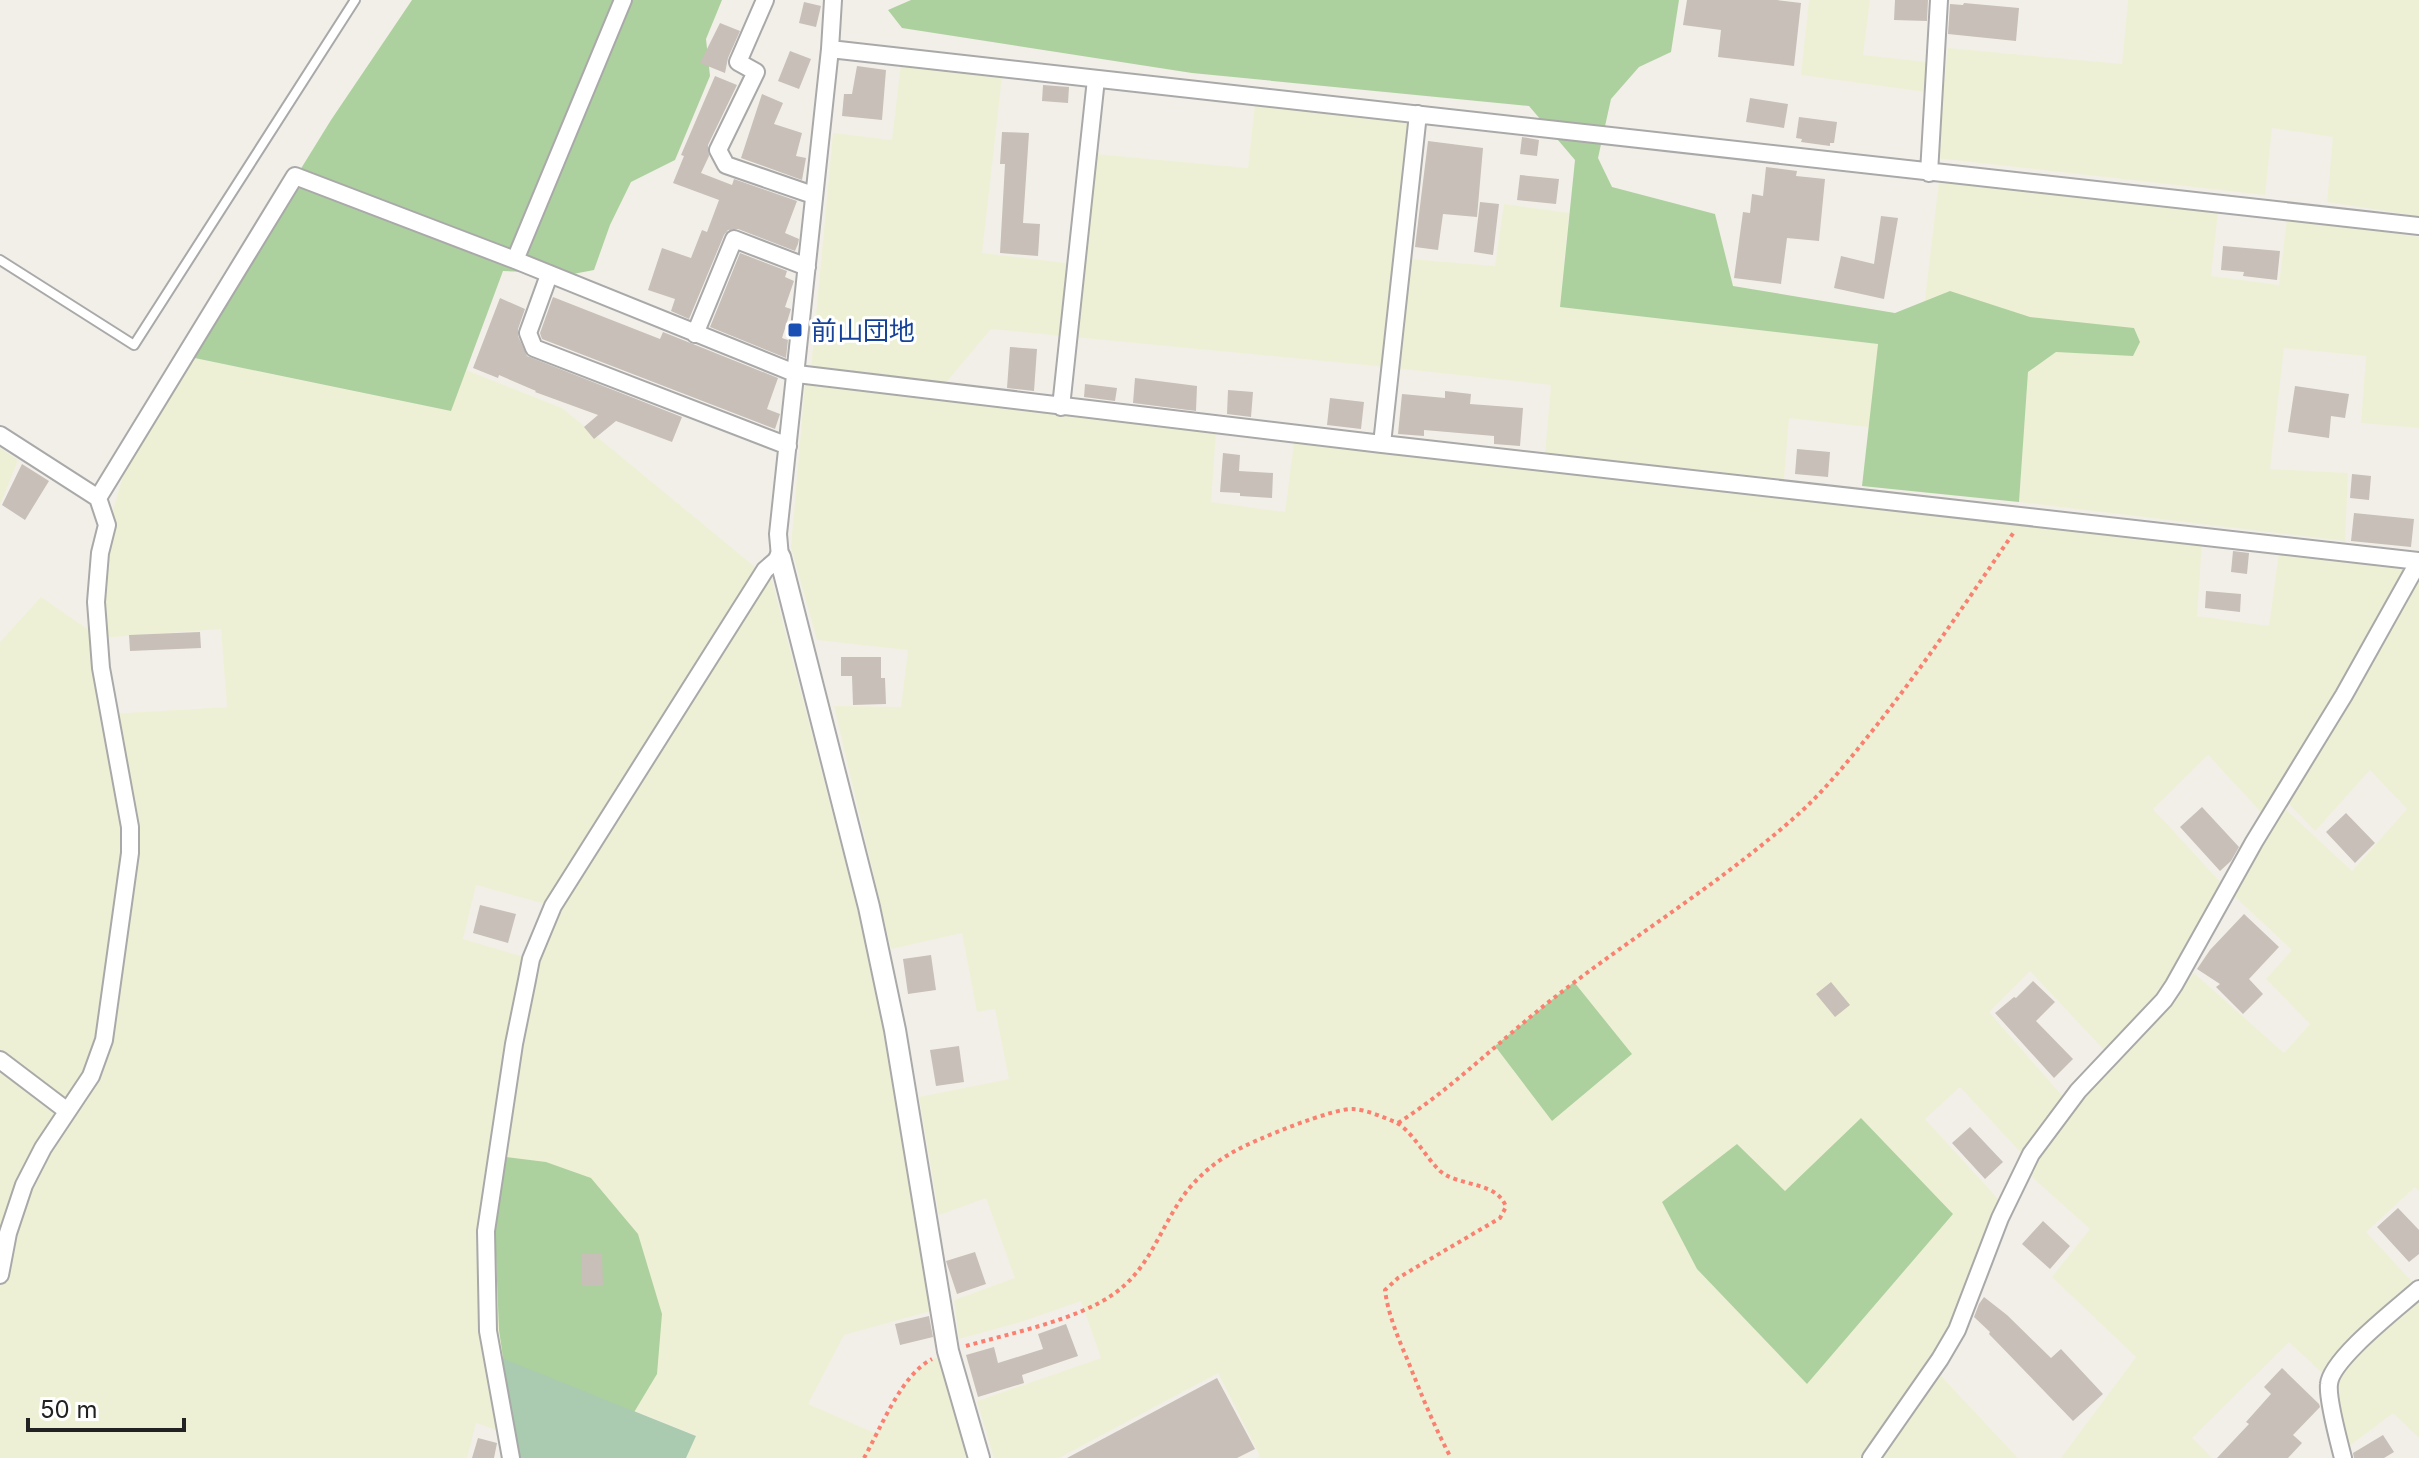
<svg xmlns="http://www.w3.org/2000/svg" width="2419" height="1458" font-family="Inter,'Noto Sans JP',sans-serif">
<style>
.farmland{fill:#eef0d5;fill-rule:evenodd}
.forest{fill:#add19e}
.cemetery{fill:#aacbaf}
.building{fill:#c7bfb8}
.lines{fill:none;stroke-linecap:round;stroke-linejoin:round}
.service-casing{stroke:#a9a9a9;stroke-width:12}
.minor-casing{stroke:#a9a9a9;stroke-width:20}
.tertiary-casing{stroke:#a9a9a9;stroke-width:24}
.path{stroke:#fa8072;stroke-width:4;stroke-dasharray:4 4;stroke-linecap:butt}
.service{stroke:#fff;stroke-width:8}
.minor{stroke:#fff;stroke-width:16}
.tertiary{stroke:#fff;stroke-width:20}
.transit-dot{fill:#1a4fb4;stroke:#fff;stroke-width:3}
.labels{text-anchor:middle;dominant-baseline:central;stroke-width:6;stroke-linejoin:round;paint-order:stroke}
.transit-label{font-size:26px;fill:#164399;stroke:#fff;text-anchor:start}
</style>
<rect width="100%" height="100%" fill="#f2efe9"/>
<path class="farmland" d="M1809,0H1870L1863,55L1928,62L1926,92L1801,75Z
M2128,0H2419V216L2327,202L2333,137L2272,128L2265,195L1936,158L1948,48L2122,64Z
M901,63L1002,77L982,253L1082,265L1095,154L1248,168L1255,104L1410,119L1397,258L1495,266L1504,204L1569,213L1560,307L1878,344L1869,427L1789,418L1784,479L1545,453L1551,385L1366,365L991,329L942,387L811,370L833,133L892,140Z
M1939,181L2218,212L2211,276L2279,285L2287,218L2419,237V428L2361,423L2366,356L2284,348L2270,469L2348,473L2345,541L2019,502L2030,338L1922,324Z
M189,357L450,411L466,370L562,408L772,581L874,973L888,1042L931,1311L844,1335L808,1404L877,1434L906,1383L925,1363L939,1356L970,1458H686L695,1435L502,1358L486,1359L497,1430L476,1423L467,1458H0V642L41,597L86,628L97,626L100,553L127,463ZM221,629L227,707L109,714L99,638ZM476,885L553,906L531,959L463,939Z
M805,385L1216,431L1211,502L1285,512L1294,442L2202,543L2197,616L2269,626L2279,552L2412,565L2335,702L2262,813L2208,755L2153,809L2223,885L2172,977L2106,1052L2030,971L1989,1012L2065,1099L2022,1154L1960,1087L1925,1119L1999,1200L1949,1335L1864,1458H1257L1260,1456L1218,1373L1059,1458H994L977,1401L1101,1358L1081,1301L1024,1321L959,1339L954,1300L1015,1278L986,1198L939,1215L919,1097L1009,1079L995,1009L977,1012L962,933L891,949L834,706L901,707L908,650L817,640L791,547Z
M0,448L18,460L0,505Z
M2419,575V1191L2415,1187L2366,1232L2419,1289V1438L2393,1413L2348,1447L2334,1384L2289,1342L2192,1438L2212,1458H2061L2136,1357L2052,1277L2090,1229L2032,1177L2037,1158L2085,1095L2148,1030L2194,973L2284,1053L2310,1024L2266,979L2292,950L2232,894L2284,808L2352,871L2407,809L2370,770L2315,831L2287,802Z
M1939,1374L2018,1458H1879Z"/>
<path class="forest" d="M412,0H722L706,39L710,76L675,160L631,182L610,225L594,270L573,274L503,271L451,411L185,356L331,120Z
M911,0H1679L1671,52L1639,67L1611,99L1598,158L1612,187L1715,214L1733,286L1895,313L1950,291L2030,317L2134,328L2140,342L2133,356L2056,352L2028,372L2019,502L1862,486L1878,344L1560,307L1575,160L1529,106L1192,73L902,28L888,10Z
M1574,982L1632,1054L1552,1121L1495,1046Z
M1861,1118L1953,1214L1807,1384L1697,1269L1662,1202L1737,1144L1785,1191Z
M506,1157L546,1162L591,1178L638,1234L662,1314L657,1374L630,1419L511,1413L499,1330L495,1231Z"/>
<path class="cemetery" d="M502,1358L696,1436L686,1458H518Z"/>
<path class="building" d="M1687,0H1777L1801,3L1794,66L1718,57L1721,30L1683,25Z
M1895,0H1928L1927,21L1894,20Z
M804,2L821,6L816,27L799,23Z
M1964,3L2019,8L2016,41L1948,34L1950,4L1963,5Z
M720,23L740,31L728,58L725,73L700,63Z
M790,51L811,59L799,89L778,81Z
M857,66L886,70L882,120L842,116L844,94H852Z
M715,76L737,85L708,145L709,156L701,173L732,185L734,179L797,201L785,233L799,239L798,244L795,251L738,229L728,230L724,235L689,319L671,311L675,299L648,290L662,248L691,258L702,230L707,232L719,200L673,183L684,156L681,155Z
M1043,85L1069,87L1068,103L1042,101Z
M762,94L783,103L774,124L802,133L796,156L806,158L802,180L741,158Z
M1750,98L1788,104L1784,128L1746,122Z
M1799,117L1837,122L1834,143H1830V146L1801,142L1802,139L1796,138Z
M1002,132L1029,133L1023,223L1040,224L1038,256L1000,253L1005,164H1000Z
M1522,137L1539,140L1537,156L1520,154Z
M1428,141L1483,148L1477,217L1443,214L1438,250L1415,247Z
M1766,167L1797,171L1796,176L1825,179L1819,241L1787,238L1781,284L1734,278L1743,212L1750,213L1752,194L1763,196Z
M1520,175L1559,179L1556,204L1517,200Z
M1480,202L1499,204L1493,255L1474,252Z
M1881,216L1898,218L1884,299L1834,288L1841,256L1874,264Z
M2223,246L2280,251L2277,280L2243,276L2244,272L2221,270Z
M740,253L787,271L785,277L794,281L785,307L791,309L782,338L788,340L786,358L710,327Z
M553,297L660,339L663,332L778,378L767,409L780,414L775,429L542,339L540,333Z
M500,298L525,309L518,329V336L527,356L682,417L672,442L616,421L594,439L584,427L598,415L535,392L536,391L499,375L498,378L473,368Z
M1010,347L1037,349L1034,391L1007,388Z
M1135,378L1197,386L1196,411L1133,403Z
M1085,384L1117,388L1115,401L1084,397Z
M2295,386L2349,394L2345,418L2331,416L2329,438L2288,432Z
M1228,390L1253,392L1251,417L1227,414Z
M1445,391L1471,394L1470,404L1523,408L1520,446L1494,444V436L1424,430V436L1398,434L1402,394L1445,398Z
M1330,398L1364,402L1361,429L1327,425Z
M1797,449L1830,452L1828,477L1795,474Z
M1223,453L1240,455L1239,471L1273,473L1272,498L1240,496V493L1220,492Z
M22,464L49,481L25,520L2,505Z
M2352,474L2371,476L2369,500L2350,498Z
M2354,513L2414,519L2411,547L2351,541Z
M2233,551L2249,553L2247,574L2231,572Z
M2206,591L2241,594L2240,612L2205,608Z
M200,632L201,648L130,651L129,635Z
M841,657H881V678H885L886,704L853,705L852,676H841Z
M2202,807L2239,847L2231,861L2220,871L2180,827Z
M2346,813L2375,843L2355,863L2326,832Z
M480,905L516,914L508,943L473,933Z
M2244,914L2279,947L2249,979L2263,994L2243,1014L2216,987L2220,984L2197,969L2210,950Z
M931,955L936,990L908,994L903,959Z
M2033,981L2055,1002L2036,1021L2073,1059L2054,1078L1995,1013L2014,997L2016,998Z
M1831,982L1850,1005L1835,1017L1816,994Z
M959,1046L964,1082L936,1086L930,1050Z
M1970,1127L2003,1162L1985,1179L1952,1143Z
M2398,1208L2419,1230V1254L2409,1262L2377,1227Z
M2043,1221L2070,1246L2050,1269L2022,1244Z
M975,1252L986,1284L957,1294L946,1261Z
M602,1253L603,1286H582L581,1254Z
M1984,1297L2007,1315L2051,1358L2061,1349L2103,1394L2073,1421L1989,1334L1990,1332L1974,1317L1979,1304Z
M929,1316L933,1337L900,1345L895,1324Z
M1066,1324L1078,1356L1022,1375L1024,1383L978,1397L966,1355L994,1347L998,1363L1043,1349L1038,1334Z
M2282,1368L2319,1404L2320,1407L2293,1435L2302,1443L2288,1458H2217L2249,1424L2246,1422L2271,1394L2264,1387Z
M1217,1378L1255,1449L1237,1458H1067Z
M2383,1435L2394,1452L2384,1458H2354L2353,1453Z
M478,1438L497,1443L494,1458H472Z"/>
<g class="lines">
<g class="service-casing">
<path id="service" d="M0,260L134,345L355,0"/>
</g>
<g class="minor-casing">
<path id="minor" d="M765,0L738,62L756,72L718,150L726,165L813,195
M830,49L2419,226
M1929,173L1939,0
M515,260L623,0
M549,275L528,333L534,348L788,446
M695,334L734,239L807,267
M1061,407L1096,79
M0,435L98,498L295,176L515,260L797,374L1382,444L2419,561L2344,695L2254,842L2174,985L2164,1000L2078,1091L2031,1154L2000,1218L1957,1330L1940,1359L1871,1458
M1382,444L1418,114
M0,1060L66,1110
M0,1275L8,1233L24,1185L43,1148L91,1076L104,1040L130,853V827L101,668L96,602L100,553L107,525L98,498
M511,1458L488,1331L486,1231L514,1044L527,980L531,959L553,906L765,570L780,557L778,534L830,49L833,0
M2343,1458C2339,1442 2327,1399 2329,1384C2331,1359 2399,1307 2419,1289"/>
</g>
<g class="tertiary-casing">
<path id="tertiary" d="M780,557L869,907L895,1030L948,1351L979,1458"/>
</g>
<path class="path" d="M1398,1123C1456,1086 1504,1036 1559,994C1640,931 1730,877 1805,808C1829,785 1849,760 1869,735C1921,670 1967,601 2014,532
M966,1346C1011,1333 1078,1320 1115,1293C1150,1268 1160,1228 1184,1195C1197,1177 1216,1161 1235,1151C1254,1140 1335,1107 1354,1109C1367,1110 1383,1117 1395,1122C1411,1129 1426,1158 1440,1171C1459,1187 1497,1181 1506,1207L1500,1218L1398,1278L1385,1290C1388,1314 1398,1338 1408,1361C1421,1394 1434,1426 1451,1458
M864,1458C881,1428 901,1375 932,1359"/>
<use href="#service" class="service"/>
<use href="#minor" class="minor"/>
<use href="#tertiary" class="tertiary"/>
</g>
<rect class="transit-dot" x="787" y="322" width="16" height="16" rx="4"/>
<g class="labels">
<g class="transit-label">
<text x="811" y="330">前山団地</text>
</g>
</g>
<path d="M28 1418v12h156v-12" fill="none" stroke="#222222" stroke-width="4"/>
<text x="40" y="1418" font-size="24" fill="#222222" stroke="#ffffff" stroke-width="6" paint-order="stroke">50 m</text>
</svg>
